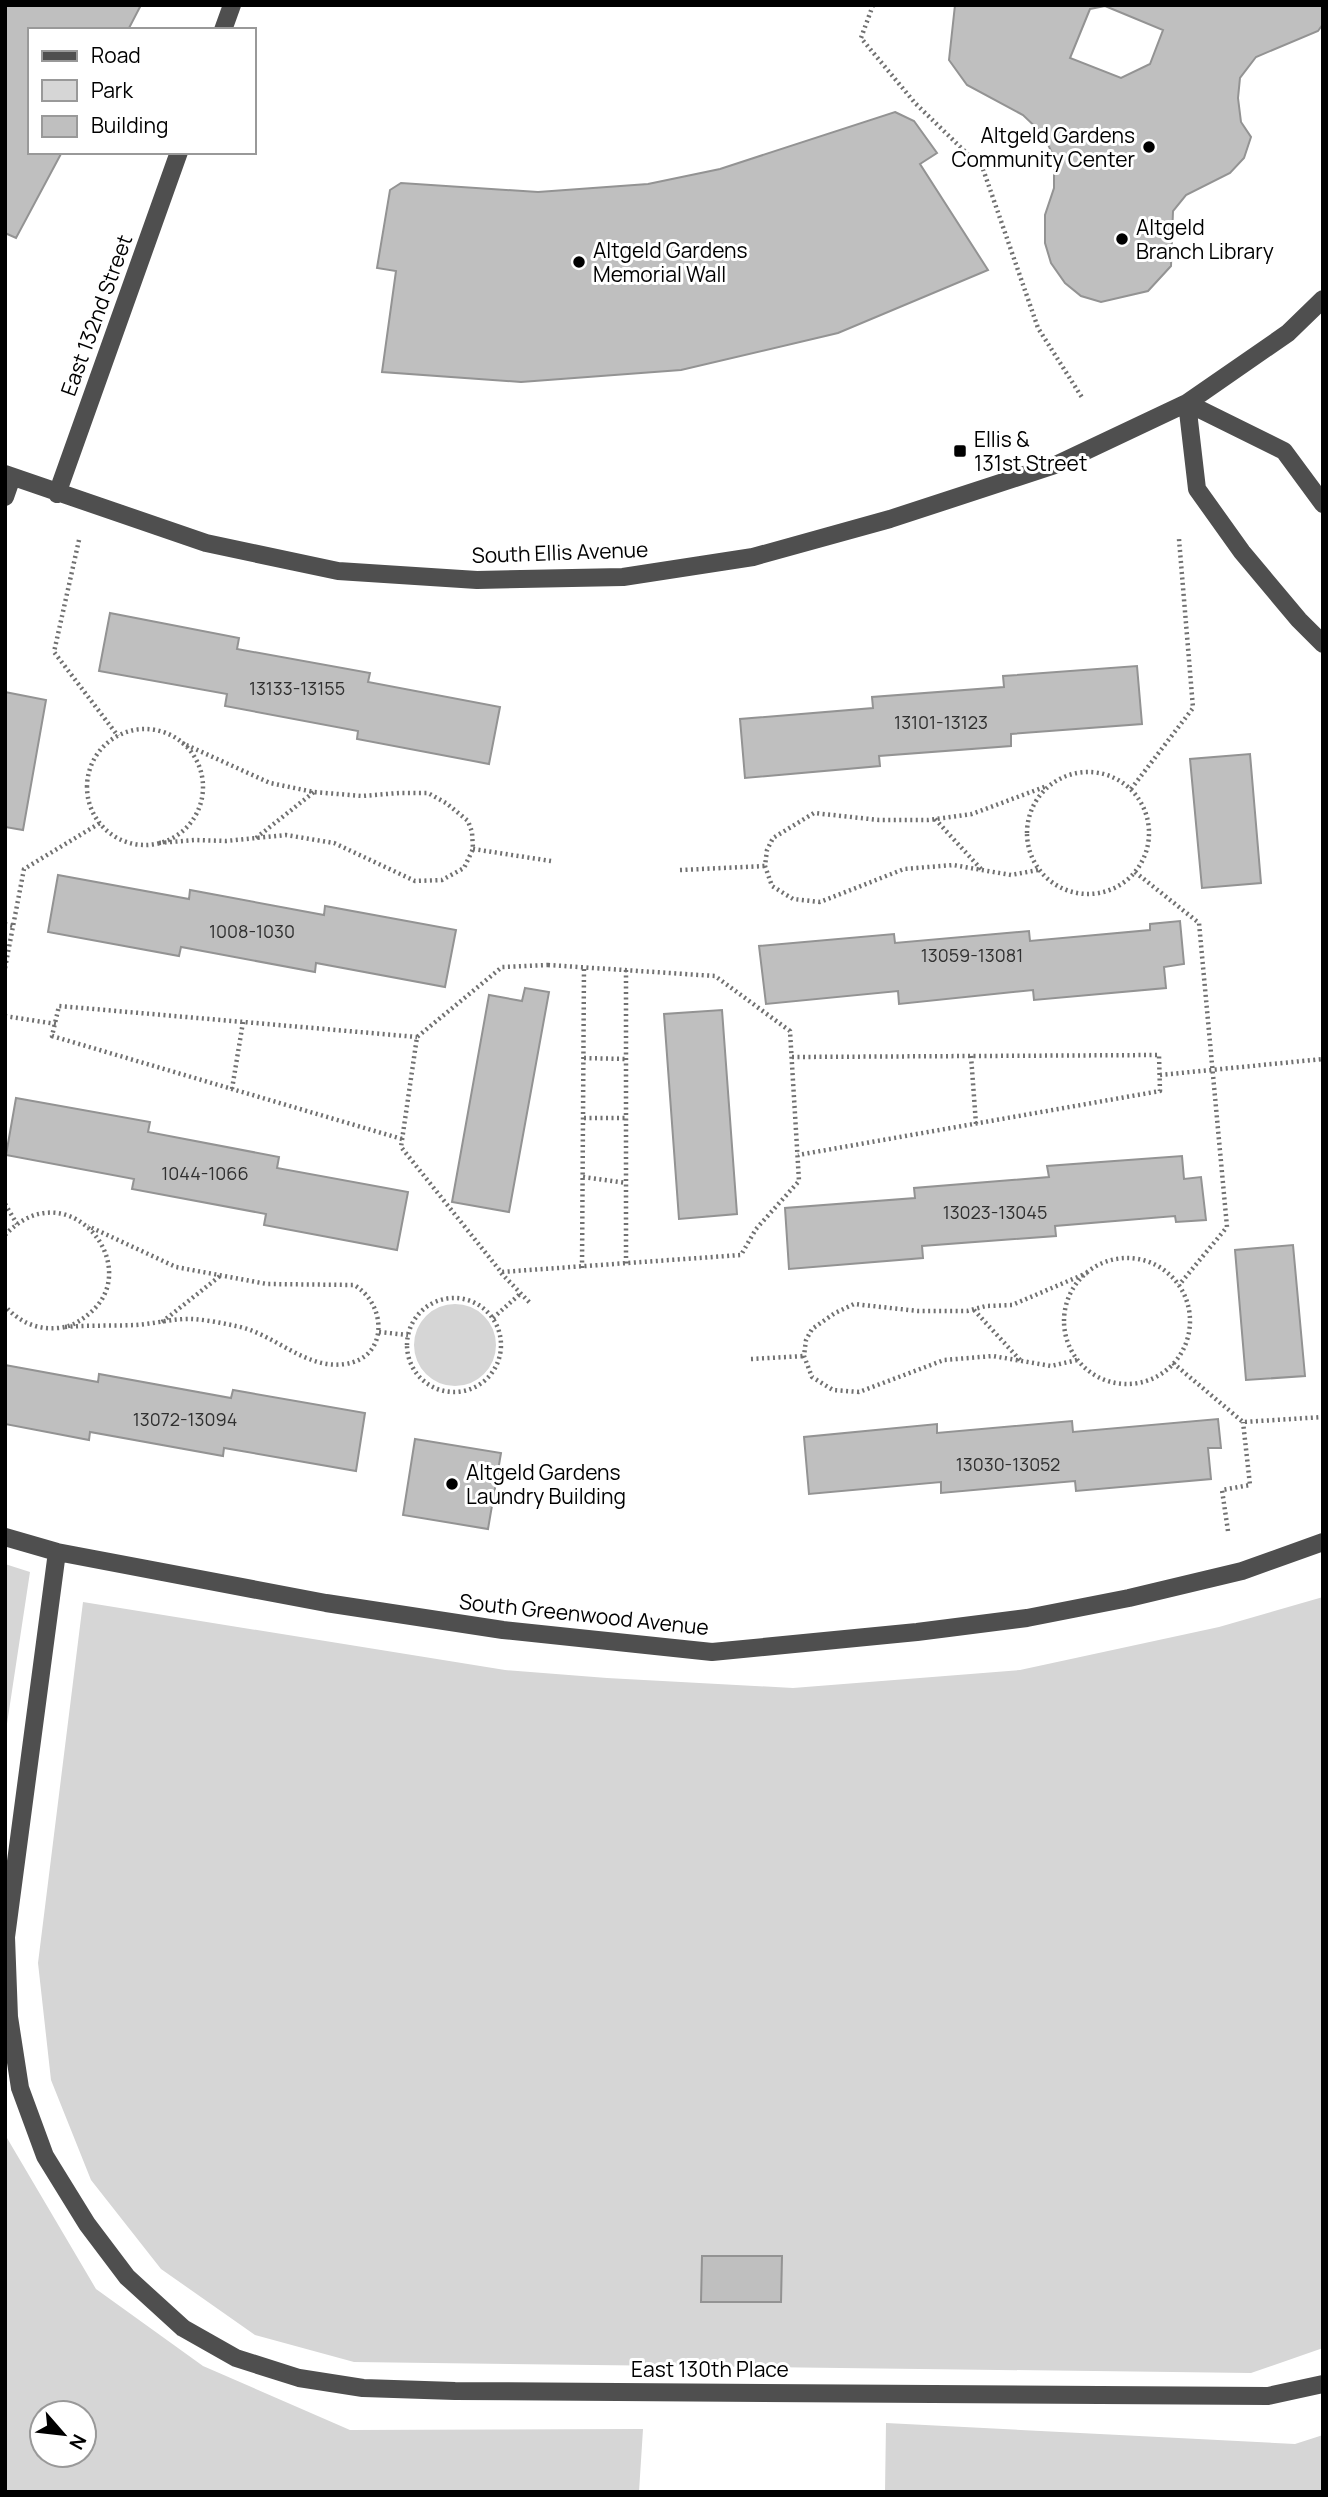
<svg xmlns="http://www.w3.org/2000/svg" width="1328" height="2497" font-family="Manrope,sans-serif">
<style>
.green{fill:#d6d6d6;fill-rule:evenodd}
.building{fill:#bfbfbf;stroke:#939393;stroke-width:2;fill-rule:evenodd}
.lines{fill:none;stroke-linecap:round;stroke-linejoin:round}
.path{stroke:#717171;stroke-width:4.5;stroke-dasharray:2 3.5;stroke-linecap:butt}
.minor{stroke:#4f4f4f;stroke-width:18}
.poi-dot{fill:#000;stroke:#fff;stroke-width:2.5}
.labels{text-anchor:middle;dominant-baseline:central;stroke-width:6;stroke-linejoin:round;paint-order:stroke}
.number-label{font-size:18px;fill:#303030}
.poi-label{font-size:21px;fill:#000;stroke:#fff;text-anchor:start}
.street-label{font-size:21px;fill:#000;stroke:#fff}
</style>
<rect width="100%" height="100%" fill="#fff"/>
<path class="green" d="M414 1345a41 41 0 1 1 82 0a41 41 0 1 1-82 0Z
M5,1564L30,1572L5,1737Z
M1323,1597V2348L1251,2373L354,2362L255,2335L161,2269L91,2180L51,2080L38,1963L83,1602L505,1670L607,1678L793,1688L1020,1670L1219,1627Z
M5,2121L7,2138L96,2289L203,2366L350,2430L643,2429L639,2492H5ZM84,2413V2455H42V2413Z
M886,2423L1295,2444L1323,2435V2492H885Z"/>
<path class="building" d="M5,5H141L128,30H30V152H62L16,238L5,233Z
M955,5H1323V24L1318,31L1256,57L1240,78L1238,98L1241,122L1251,137L1244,158L1230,173L1186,195L1173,211L1171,266L1148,291L1101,302L1081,296L1065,283L1051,263L1045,243V215L1054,188V158L1044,135L1023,115L967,85L949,60ZM1105,6L1163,30L1150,64L1121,78L1070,58L1090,9Z
M895,112L914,121L937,153L920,164L988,270L838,333L681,370L521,382L382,372L396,271L377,268L390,190L401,183L538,192L648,184L720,169Z
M110,613L239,638L237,649L370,673L368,682L500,707L489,764L357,739L358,731L225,706L227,694L99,671Z
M1137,666L1142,724L1011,734V746L879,756L880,766L745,778L740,719L873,708L872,697L1004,687L1003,676Z
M5,692L46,700L23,830L5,827Z
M1250,754L1261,883L1202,888L1190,759Z
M58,875L189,899L190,890L324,915L325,906L456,930L445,987L316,963L315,972L181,947L179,956L48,932Z
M1180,921L1184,964L1164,967L1166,988L1034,1000L1033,990L899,1004L898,991L766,1004L759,946L894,934L895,943L1029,931L1030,941L1150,930V924Z
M525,988L549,992L509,1212L452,1202L489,995L522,1001Z
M722,1010L737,1214L679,1219L664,1014Z
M16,1098L150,1122L148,1132L279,1157L277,1168L408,1192L397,1250L264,1225L266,1214L132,1189L134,1179L6,1155Z
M1182,1156L1184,1179L1201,1177L1206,1220L1176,1222L1175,1216L1055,1226L1056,1236L922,1246L923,1258L789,1269L785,1208L915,1198L914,1188L1049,1177L1047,1166Z
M1293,1245L1305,1376L1246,1380L1235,1250Z
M5,1365L98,1382L99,1374L231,1398L233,1390L365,1413L356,1471L224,1448L223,1456L90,1432L89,1440L5,1424Z
M1218,1419L1221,1448H1208L1211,1479L1076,1491L1075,1481L941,1493V1482L809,1494L804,1437L937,1424V1433L1072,1421L1073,1432Z
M415,1439L501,1453L488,1529L403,1515Z
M702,2256H782L781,2302H701Z"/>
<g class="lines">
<path class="path" d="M873,5L861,38L915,103L983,169L1038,328L1083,399
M79,540L54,652L118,736
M87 787a58 58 0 1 1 116 0a58 58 0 1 1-116 0Z
M1027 833a61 61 0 1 1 122 0a61 61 0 1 1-122 0Z
M1131,789L1193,708L1179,539
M935,819L982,870
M256,838L314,792
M159,843L195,840L226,841L286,835L334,843L415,881L442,880L464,868L473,849L472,832L468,821L446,803L428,793H399L362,796L314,792L270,783L182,743
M473,849L551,861
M680,870L765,866
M1038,870L1011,875L953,865L904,869L820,902L793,899L772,886L765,866L767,850L773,838L814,813L879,820H928L972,814L1047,786
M1135,872L1199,923L1227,1227L1179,1285
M5,924L14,926
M548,965L715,976L790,1031L799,1181L756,1229L741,1255L501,1272L401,1147L417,1037L502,967Z
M5,968L24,869L100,823
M626,970V1265
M5,1016L56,1024
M971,1056L976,1124
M792,1057L1159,1055L1160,1091L798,1155
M584,1058L626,1059
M1160,1075L1323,1059
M232,1089L243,1022
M584,1118H626
M402,1139L52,1036L59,1006L417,1037
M583,1177L626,1183
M5,1204L17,1224
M5,1235C67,1169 145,1265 91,1312C81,1321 71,1327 58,1328C37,1330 19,1322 5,1306
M1064 1321a63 63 0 1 1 126 0a63 63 0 1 1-126 0Z
M582,1268L584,967
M501,1273L531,1304
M407 1345a47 47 0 1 1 94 0a47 47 0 1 1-94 0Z
M974,1310L1021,1361
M493,1318L520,1294
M162,1322L220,1276
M65,1327C89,1325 112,1326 135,1325C154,1324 175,1318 193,1319C207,1320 222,1323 236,1326C274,1333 305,1370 345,1364C389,1358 387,1304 354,1285L267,1284L176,1267L88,1226
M379,1332L408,1335
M751,1359L804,1356
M1077,1360L1051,1366L993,1356L944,1360L859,1392L833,1390L812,1377L804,1356L806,1340L812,1329L835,1313L854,1304L918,1311H967L986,1306L1012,1305L1087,1273
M1173,1363L1243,1422L1323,1417
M1228,1531L1222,1490L1250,1485L1243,1422"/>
<path class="minor" d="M223,30L232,5
M1187,403L1197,489L1242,552L1299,620L1323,644
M1187,403L1284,451L1323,504
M5,474L206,543L338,571L477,580L623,577L753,557L890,519L1058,464L1187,403L1288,333L1323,299
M57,494L179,152
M5,497L12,477
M5,1537L57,1552L326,1603L503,1630L712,1652L917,1632L1027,1618L1129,1598L1242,1571L1323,1542
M57,1552L6,1937L9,2017L20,2088L45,2156L87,2224L127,2277L183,2328L236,2358L299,2378L363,2388L455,2391L1268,2396L1323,2384"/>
</g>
<g class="poi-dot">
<circle cx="1149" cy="147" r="7"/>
<circle cx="1122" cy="239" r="7"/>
<circle cx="579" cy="262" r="7"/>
<rect x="953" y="444" width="14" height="14" rx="3.5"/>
<circle cx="452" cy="1484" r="7"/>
</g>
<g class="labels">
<g class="number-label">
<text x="297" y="688">13133-13155</text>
<text x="941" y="722">13101-13123</text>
<text x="252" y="931">1008-1030</text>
<text x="972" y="955">13059-13081</text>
<text x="205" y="1173">1044-1066</text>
<text x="995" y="1212">13023-13045</text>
<text x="185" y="1419">13072-13094</text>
<text x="1008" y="1464">13030-13052</text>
</g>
<g class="poi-label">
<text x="1135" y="135" text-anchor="end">Altgeld Gardens<tspan x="1135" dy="24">Community Center</tspan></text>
<text x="1136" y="227">Altgeld<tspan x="1136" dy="24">Branch Library</tspan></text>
<text x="593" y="250">Altgeld Gardens<tspan x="593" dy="24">Memorial Wall</tspan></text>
<text x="974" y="439">Ellis &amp;<tspan x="974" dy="24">131st Street</tspan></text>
<text x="466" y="1472">Altgeld Gardens<tspan x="466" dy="24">Laundry Building</tspan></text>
</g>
<g class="street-label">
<text transform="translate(96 315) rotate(-70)">East 132nd Street</text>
<text transform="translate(560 552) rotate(-2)">South Ellis Avenue</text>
<text transform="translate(584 1614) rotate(6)">South Greenwood Avenue</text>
<text x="710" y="2369">East 130th Place</text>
</g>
</g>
<rect width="1328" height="2497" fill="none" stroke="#000000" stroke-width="14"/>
<rect x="28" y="28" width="228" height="126" fill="#ffffff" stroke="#999999" stroke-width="2"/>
<rect x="42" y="51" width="35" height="10" fill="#4f4f4f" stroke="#999999" stroke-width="2"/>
<text x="91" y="63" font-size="21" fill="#000000">Road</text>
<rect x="42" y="80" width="35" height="21" fill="#d6d6d6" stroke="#999999" stroke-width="2"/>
<text x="91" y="98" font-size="21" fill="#000000">Park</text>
<rect x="42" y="116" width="35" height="21" fill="#bfbfbf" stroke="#999999" stroke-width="2"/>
<text x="91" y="133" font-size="21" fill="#000000">Building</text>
<g transform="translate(63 2434) rotate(118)"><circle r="33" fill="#ffffff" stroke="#999999" stroke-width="2"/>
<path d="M0-5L12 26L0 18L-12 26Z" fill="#000000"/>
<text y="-10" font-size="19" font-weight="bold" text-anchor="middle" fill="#000000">N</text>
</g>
</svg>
